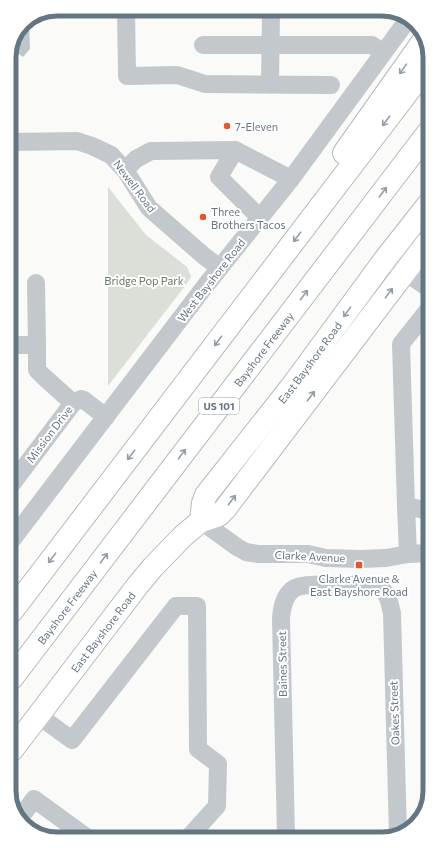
<svg xmlns="http://www.w3.org/2000/svg" width="439" height="848" font-family="Commissioner,sans-serif">
<style>
.green{fill:#dadfd7}
.water{fill:#bbc7cb}
.lines{fill:none;stroke-linecap:round;stroke-linejoin:round}
.major-casing{stroke:#b5babe;stroke-width:24}
.highway-casing{stroke:#b4b9bd;stroke-width:24}
.minor{stroke:#c3c8cc;stroke-width:18}
.major{stroke:#fff;stroke-width:22}
.highway{stroke:#fff;stroke-width:22}
.oneway{stroke:#939fa8}
.poi-dot{fill:#e4572e;stroke:#fff;stroke-width:1.5}
.labels{text-anchor:middle;dominant-baseline:central;stroke-width:4;stroke-linejoin:round;paint-order:stroke}
.shield{fill:#fff;stroke:#939fa8;stroke-width:1}
.shield-label{font-size:10px;font-weight:bold;fill:#657683}
.poi-label{font-size:11px;fill:#657683;stroke:#fff;text-anchor:start}
.street-label{font-size:11px;fill:#657683;stroke:#fff}
.park-label{font-size:11px;fill:#687a64;stroke:#fff}
.rim{fill:none;stroke:#657683;stroke-width:5}
</style>
<rect width="100%" height="100%" fill="#fafaf8"/>
<path class="green" d="M108,187L146,235L187,267L191,276L188,282L108,386Z"/>
<path class="water" d="M26,21L29,22L30,49L23,57L15,51L17,38V37L23,23Z"/>
<g class="lines">
<g class="major-casing">
<g id="major">
<path id="s1" d="M201,521L203,503L206,495L292,386L386,258L427,206"/>
<path id="s2" d="M12,750L138,585L153,567L183,536L201,521L219,515L225,509L427,243"/>
</g>
</g>
<g class="highway-casing">
<g id="highway">
<path d="M344,153L426,37"/>
<path d="M12,611L426,68"/>
<path id="s3" d="M12,678L427,134"/>
</g>
</g>
<path class="minor" d="M126,9L127,76L177,75L205,84L331,85
M203,45H372L383,53
M270,85L271,9
M10,142L77,141L92,146L111,155L125,170L149,208L204,256L220,268
M235,150L219,177L260,218
M125,170L136,159L151,151L235,150L291,179
M397,244L427,267
M386,258L428,288
M36,283L37,345
M10,345H37V370L44,377L73,403
M11,485L73,403L81,399L84,400L106,417
M406,506L429,511
M201,521L237,547L246,552L258,554H308L326,558L360,559L386,558L408,554L429,553
M11,541L206,285L291,179L409,18
M408,554L406,506L401,344L428,310
M39,716L72,740L176,606H197L198,749L218,764L217,806L189,837
M20,818L34,799L89,839
M286,836L281,618C282,607 284,594 295,588C304,583 333,585 344,585C352,585 361,585 369,585C375,586 382,588 385,593C390,599 390,607 392,613L398,835"/>
<use href="#major" class="major"/>
<use href="#highway" class="highway"/>
</g>
<defs><path id="oneway-shaft" d="M-6 0H5M1.5-3L5.5 0L1.5 3" fill="none" stroke-width="1.6" stroke-linecap="round" stroke-linejoin="round"/></defs>
<g class="oneway">
<use href="#oneway-shaft" transform="translate(403 69) rotate(125)"/>
<use href="#oneway-shaft" transform="translate(386 121) rotate(127)"/>
<use href="#oneway-shaft" transform="translate(383 192) rotate(-53)"/>
<use href="#oneway-shaft" transform="translate(297 237) rotate(127)"/>
<use href="#oneway-shaft" transform="translate(389 293) rotate(-53)"/>
<use href="#oneway-shaft" transform="translate(304 295) rotate(-53)"/>
<use href="#oneway-shaft" transform="translate(347 312) rotate(126)"/>
<use href="#oneway-shaft" transform="translate(218 341) rotate(127)"/>
<use href="#oneway-shaft" transform="translate(311 396) rotate(-53)"/>
<use href="#oneway-shaft" transform="translate(182 454) rotate(-53)"/>
<use href="#oneway-shaft" transform="translate(131 455) rotate(127)"/>
<use href="#oneway-shaft" transform="translate(232 500) rotate(-53)"/>
<use href="#oneway-shaft" transform="translate(52 558) rotate(127)"/>
<use href="#oneway-shaft" transform="translate(104 558) rotate(-53)"/>
</g>
<g class="poi-dot">
<circle cx="227" cy="126" r="4"/>
<circle cx="203" cy="217" r="4"/>
<rect x="355" y="561" width="8" height="8" rx="2"/>
</g>
<g class="labels">
<rect class="shield" x="199" y="398" width="40" height="16" rx="3"/>
<g class="shield-label">
<text x="219" y="406">US 101</text>
</g>
<g class="poi-label">
<text x="235" y="126">7-Eleven</text>
<text x="211" y="211">Three<tspan x="211" dy="13">Brothers Tacos</tspan></text>
<text x="359" y="578" text-anchor="middle">Clarke Avenue &amp;<tspan x="359" dy="13">East Bayshore Road</tspan></text>
</g>
<g class="street-label">
<text transform="translate(135 186) rotate(53)">Newell Road</text>
<text transform="translate(211 280) rotate(-52)">West Bayshore Road</text>
<text stroke="none"><textPath href="#s3" startOffset="414">Bayshore Freeway</textPath></text>
<text stroke="none"><textPath href="#s1" startOffset="195">East Bayshore Road</textPath></text>
<text transform="translate(49 434) rotate(-53)">Mission Drive</text>
<text transform="translate(310 556) rotate(3)">Clarke Avenue</text>
<text stroke="none"><textPath href="#s3" startOffset="90">Bayshore Freeway</textPath></text>
<text stroke="none"><textPath href="#s2" startOffset="149">East Bayshore Road</textPath></text>
<text transform="translate(282 664) rotate(-91)">Baines Street</text>
<text transform="translate(394 713) rotate(-92)">Oakes Street</text>
</g>
<g class="park-label">
<text x="144" y="280">Bridge Pop Park</text>
</g>
</g>
<path d="M0 0H439V848H0ZM57 16H382A41 41 0 0 1 423 57V791A41 41 0 0 1 382 832H57A41 41 0 0 1 16 791V57A41 41 0 0 1 57 16Z" fill="#fff" fill-rule="evenodd"/>
<path class="rim" d="M57 16H382A41 41 0 0 1 423 57V791A41 41 0 0 1 382 832H57A41 41 0 0 1 16 791V57A41 41 0 0 1 57 16Z"/>
</svg>
